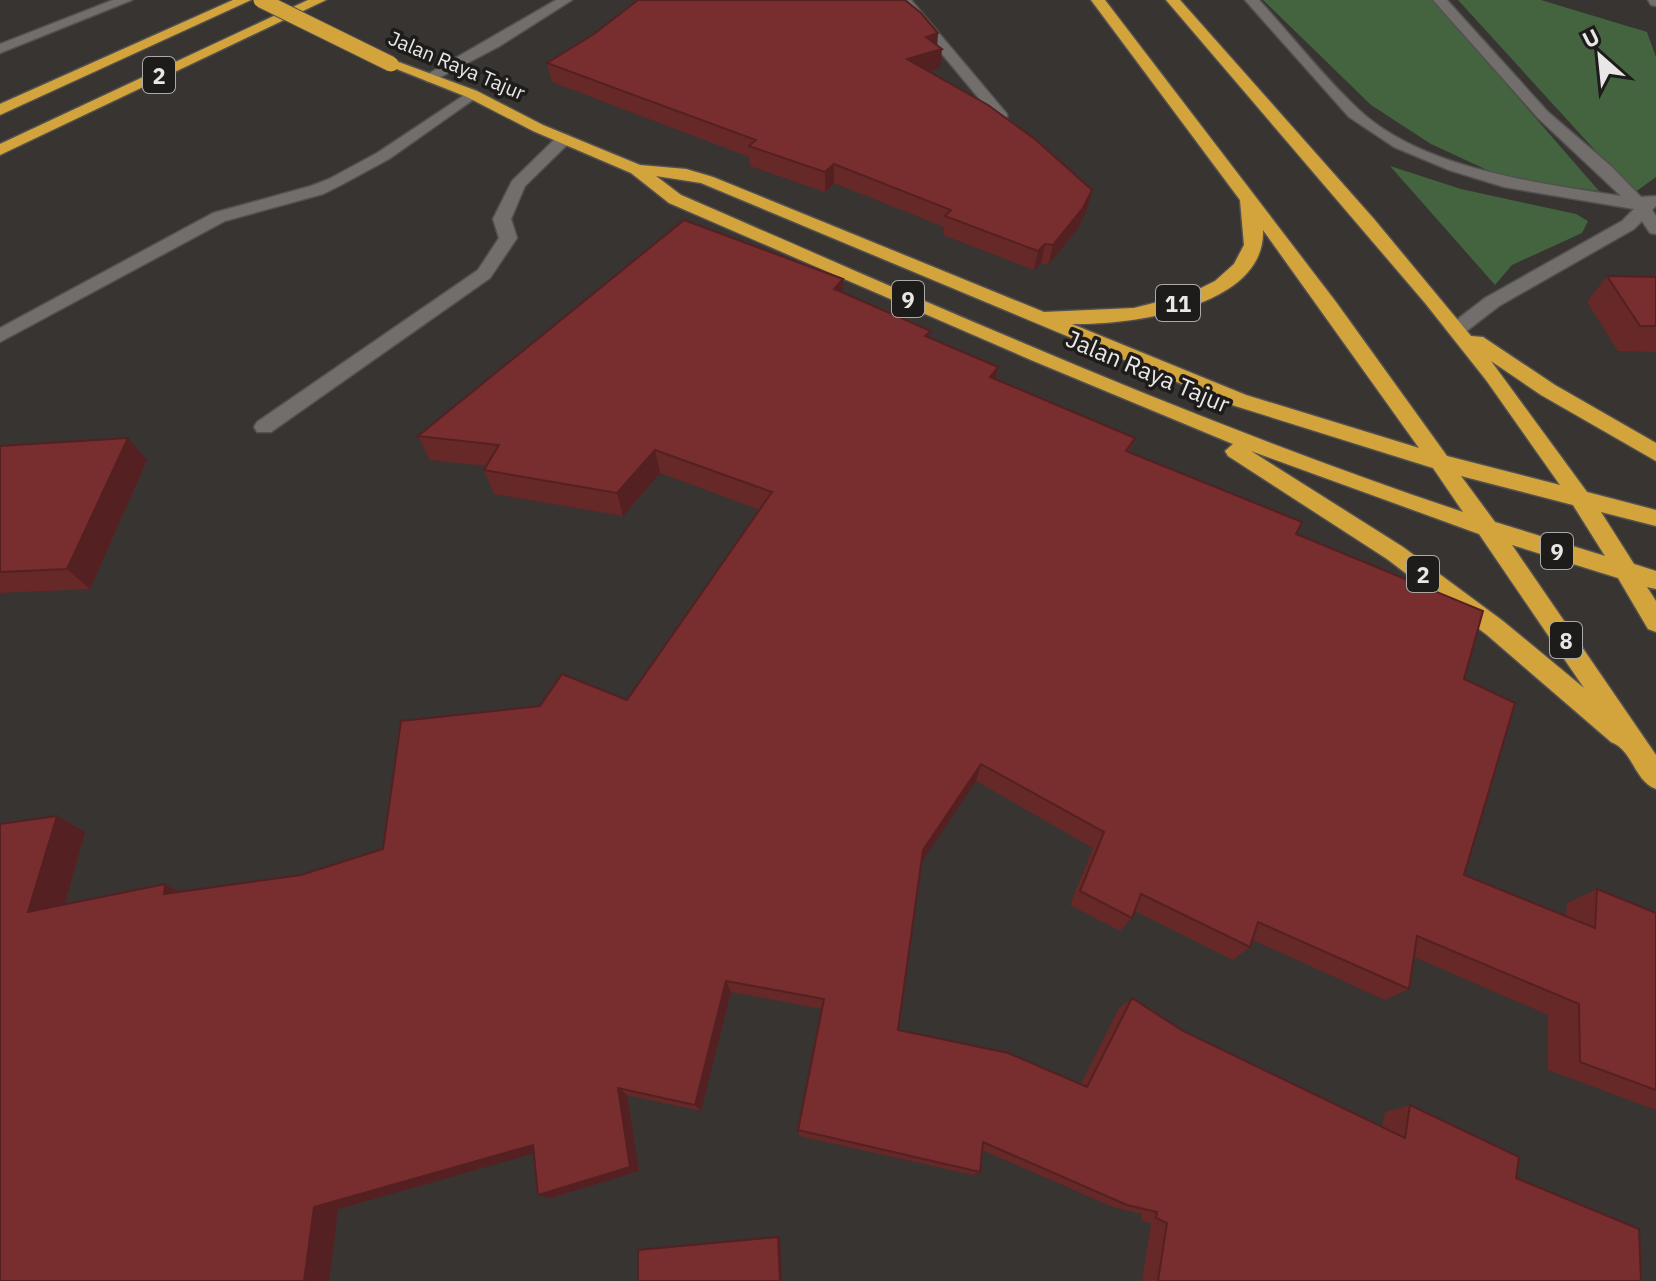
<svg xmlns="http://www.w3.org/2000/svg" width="1656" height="1281" font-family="'IBM Plex Sans',sans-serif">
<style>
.green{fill:#43643f}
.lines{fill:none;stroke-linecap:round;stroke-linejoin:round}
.lane-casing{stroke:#53514f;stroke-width:3}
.street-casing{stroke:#53514f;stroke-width:3}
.highway-casing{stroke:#53514f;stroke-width:3}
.lane{fill:#716e6c;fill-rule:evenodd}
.street{fill:#716e6c;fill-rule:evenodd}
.highway{fill:#d4a43c;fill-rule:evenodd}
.highway-bridge-casing{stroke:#53514f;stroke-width:17;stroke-linecap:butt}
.highway-bridge{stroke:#d4a43c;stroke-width:15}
.wall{fill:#672828}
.shaded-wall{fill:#542021}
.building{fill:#782e2f;stroke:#542021;stroke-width:2}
.labels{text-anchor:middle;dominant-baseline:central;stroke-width:7;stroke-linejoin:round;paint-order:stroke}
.far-street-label{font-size:20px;fill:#e8e7e5;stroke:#1d1c1b}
.shield{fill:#1d1c1b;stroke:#abaaa8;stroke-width:2}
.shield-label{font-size:22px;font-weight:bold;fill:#e8e7e5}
.street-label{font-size:24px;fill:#e8e7e5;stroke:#1d1c1b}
</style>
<rect width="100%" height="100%" fill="#373432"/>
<path class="green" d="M1263,0H1433L1599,191L1502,177L1431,144L1371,105Z
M1458,0H1541L1647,32L1656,57V177L1634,193Z
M1390,166L1461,189L1576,214L1588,221L1582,233L1512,265L1495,285Z"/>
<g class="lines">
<g class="lane-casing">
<path id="lane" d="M564,134L570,136V142L525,186L511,219L517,238L490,278L271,432H257L254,427L257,422L478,270L499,238L493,219L512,181L558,136Z"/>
</g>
<g class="street-casing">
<path id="street" d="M113,0H132L0,53V44Z
M556,0H572L498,47L433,81L428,82L421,78Z
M897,0H911L1007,114V120H997Z
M1245,0H1259C1292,36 1323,76 1358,109C1421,169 1539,183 1621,196L1538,118L1433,0H1447L1548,112L1612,167L1641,197L1656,196V206L1652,210L1656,216V234L1650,233L1642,221L1634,229L1499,306L1464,333H1450L1448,329L1450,325L1485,298L1622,221L1634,209L1504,187L1449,170L1394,147L1349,117Z
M1648,0H1656V6L1651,5Z
M472,90L479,94L477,97L389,159L341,185L323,194L225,221L0,342V328L213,213L311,186L329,179L377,153Z"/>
</g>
<g class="highway-casing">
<path id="highway" d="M233,0H251L0,115V104Z
M308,0H326L0,155V144Z
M1091,0H1105L1336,302L1447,456L1560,485L1486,380L1425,303L1166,0H1180L1374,219L1471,336L1483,337L1555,385L1656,443V461L1541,395L1491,361L1587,492L1656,510V526L1601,512L1634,564L1656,571V589L1647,587L1656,601V632L1648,629L1618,578L1512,545L1656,755V789C1634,781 1633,750 1611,742L1487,635L1387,559L1228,456L1225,451L1233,444L1031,360L669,203L631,173L533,131L467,97L384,64L391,60L396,61L477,91L543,125L640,165L686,169L713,177L1044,312L1134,308L1189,294L1215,281L1234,264L1244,245L1240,200ZM656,176L701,183L1232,405L1433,468L1463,512C1196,423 939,307 681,195ZM1263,230L1419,448L1246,395L1072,324C1127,325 1266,309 1263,230ZM1251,451L1479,534L1584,688L1503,621L1403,547ZM1461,476L1573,505L1605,556L1495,522Z"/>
</g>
<use href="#lane" class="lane"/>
<use href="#street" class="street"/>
<use href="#highway" class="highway"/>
<g class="highway-bridge-casing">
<path id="highway-bridge" d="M261,0L391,64"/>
</g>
<use href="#highway-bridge" class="highway-bridge"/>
</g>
<path class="wall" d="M937,46L940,68L929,71L1092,190L1087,209L1078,228L1048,265L1041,263L1034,270L943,235L944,227L834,183L825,192L750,166L749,157L552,82L547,63Z
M1607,276L1656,277V352L1618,351L1587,302Z
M843,279V293L930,338L998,367L996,379L1135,438L1129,452L1296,534L1464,679V875L1566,916L1567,903L1597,889L1656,913V1110L1548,1070V1015L1414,957L1409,989L1385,1000L1253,940L1250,947L1233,960L1135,911L1132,918L1120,931L1070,905L1093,848L976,781L921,863L898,1030L1081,1084L1119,1008L1132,998L1183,1031L1382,1127L1385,1112L1410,1105L1516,1178L1641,1281H1142L1151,1224L1141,1220L1142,1214L1113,1207L982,1150L980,1172L973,1175L799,1136L798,1130L822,1009L731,992L701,1111L627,1095L639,1171L551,1198L534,1153L338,1209L329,1281H0L57,816L85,832L65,904L165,884L179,892L301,875L383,849L627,700L760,510L660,473L623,516L494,494L484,470L487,466L430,460L418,436Z
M0,446L147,460L90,589L0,593Z"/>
<path class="shaded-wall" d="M938,33L937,51L942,49L940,68L906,78L907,59L926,37Z
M834,164V183L825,192V172Z
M1092,190L1087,209L1078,228L1048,265L1053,245Z
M1045,244L1041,263L1034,270L1038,251Z
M843,279V303L834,289Z
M998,367L993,391L990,377Z
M128,438L147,460L90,589L67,569Z
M655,450L660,473L623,516L617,493Z
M981,764L976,781L919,866L923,850Z
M57,816L85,832L59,925L28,912Z
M165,884L191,899L164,894Z
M726,981L731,992L701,1111L695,1105Z
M618,1088L627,1095L639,1171L551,1198L538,1195Z
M533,1145L546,1150L338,1209L329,1281H304L314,1207Z
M778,1237H780L782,1281H780Z"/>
<path class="building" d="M638,0H905L921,13L938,33L926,37L942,49L907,59L988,105L1036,140L1092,190L1083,208L1053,245L1045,244L1038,251L945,216L951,210L834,164L825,172L749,146L756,140L547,63L594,34Z
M684,220L843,279L834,289L931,331L925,336L998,367L990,377L1135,438L1126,451L1302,522L1296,534L1483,611L1464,679L1515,703L1464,875L1595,928L1597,889L1656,913V1090L1580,1062L1579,1004L1417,936L1409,989L1258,922L1250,947L1141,894L1132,918L1080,891L1104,832L981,764L923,850L898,1030L1008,1053L1087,1087L1132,998L1183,1031L1405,1138L1410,1105L1519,1157L1516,1178L1639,1229L1641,1281H1158L1167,1223L1156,1218L1157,1212L1127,1205L983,1142L980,1172L798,1130L824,999L726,981L695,1105L618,1088L630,1167L538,1195L533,1145L314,1207L304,1281H0V824L57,816L28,912L165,884L164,894L301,875L383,849L401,721L540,706L562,674L627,700L772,492L655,450L617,493L484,470L499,445L418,436Z
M1607,276L1656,277V326H1640Z
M128,438L67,569L0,572V446Z
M778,1237L780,1281H638V1250Z"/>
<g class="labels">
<g class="far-street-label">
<text transform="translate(457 65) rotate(23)">Jalan Raya Tajur</text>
</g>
<g class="shield">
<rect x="143" y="57" width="32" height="36" rx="6"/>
<rect x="892" y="281" width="32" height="36" rx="6"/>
<rect x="1156" y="285" width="44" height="36" rx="6"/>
<rect x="1541" y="533" width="32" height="36" rx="6"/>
<rect x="1407" y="556" width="32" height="36" rx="6"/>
<rect x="1550" y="622" width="32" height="36" rx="6"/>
</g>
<g class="shield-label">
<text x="159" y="75">2</text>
<text x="908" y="299">9</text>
<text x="1178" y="303">11</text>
<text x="1557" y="551">9</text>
<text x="1423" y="574">2</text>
<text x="1566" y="640">8</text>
</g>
<g class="street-label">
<text transform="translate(1148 371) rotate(23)">Jalan Raya Tajur</text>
</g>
</g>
<g transform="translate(1600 56) rotate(333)" stroke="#1d1c1b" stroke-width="6" paint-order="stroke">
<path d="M0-6L14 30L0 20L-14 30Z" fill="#e8e7e5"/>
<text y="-12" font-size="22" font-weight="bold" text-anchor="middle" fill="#e8e7e5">U</text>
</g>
</svg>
